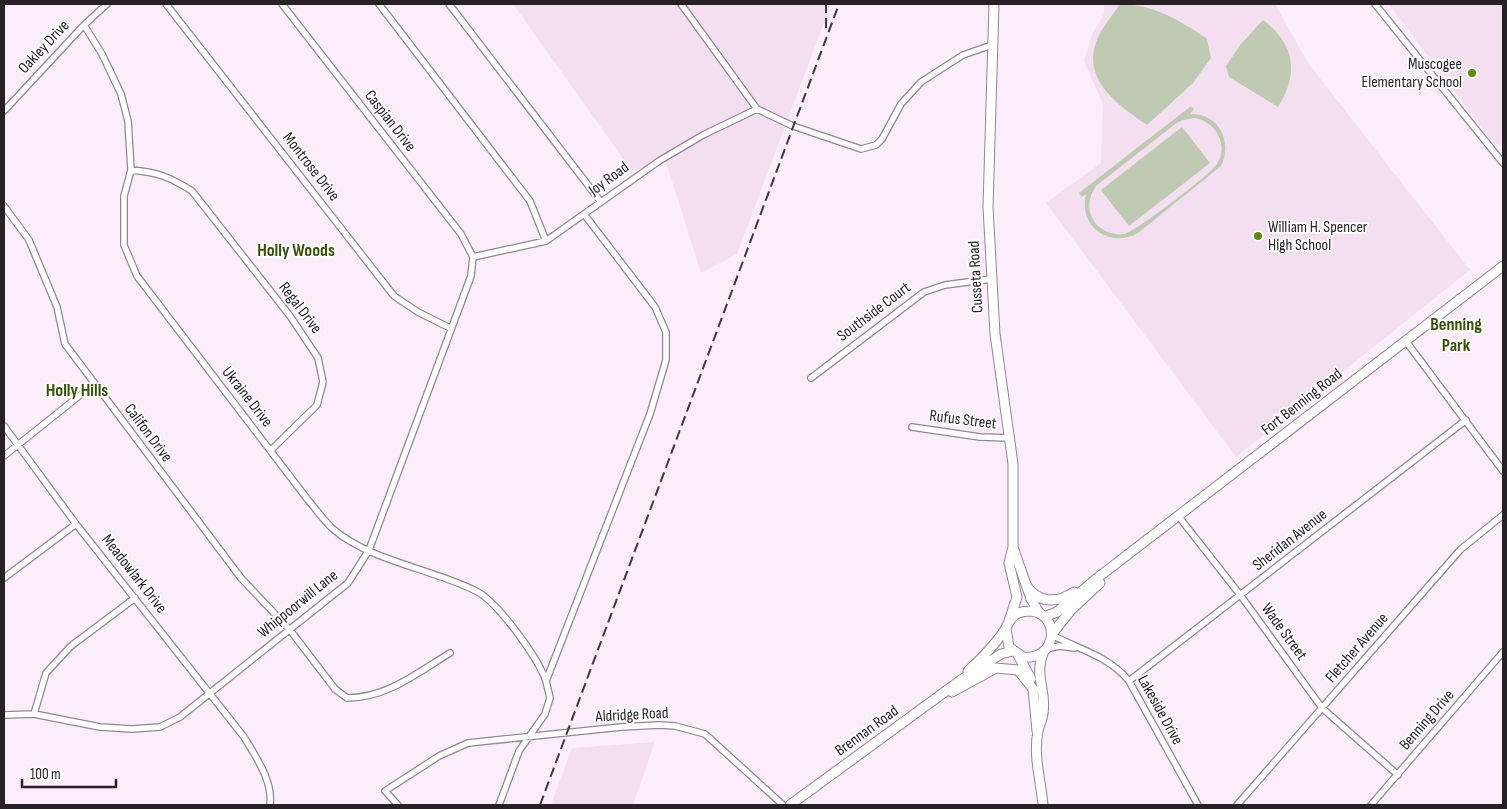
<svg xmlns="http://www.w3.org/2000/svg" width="1507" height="809" font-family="'Sofia Sans Condensed',sans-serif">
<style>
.built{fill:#f4dff0}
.green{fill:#becab1;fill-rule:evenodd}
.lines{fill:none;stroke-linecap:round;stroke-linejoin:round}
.street-casing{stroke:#938691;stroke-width:8}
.secondary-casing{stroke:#938691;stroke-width:11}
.street{stroke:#fff;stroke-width:5.5}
.secondary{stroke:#fff;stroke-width:9}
.rail{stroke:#3f383e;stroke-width:2;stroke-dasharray:10 5;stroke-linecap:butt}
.poi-dot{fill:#5e8917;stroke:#fff;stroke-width:2}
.labels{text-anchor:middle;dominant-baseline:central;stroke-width:4;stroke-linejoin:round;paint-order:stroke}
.street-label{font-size:16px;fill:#272126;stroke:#fff}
.poi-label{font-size:16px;fill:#272126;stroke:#fff;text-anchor:end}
.neighbourhood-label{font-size:18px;font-weight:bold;fill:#355007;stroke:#fff}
</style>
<rect width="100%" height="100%" fill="#fcedfa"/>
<path class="built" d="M513,4H831L737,254L701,273L665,159L632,171Z
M1104,4H1275L1308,63L1470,270L1236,457L1046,203L1101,163L1103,104L1084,61L1092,34L1104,14Z
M1389,4H1503V142L1496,147Z
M655,742L633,805H551L572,748Z"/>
<path class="green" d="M1120,4C1153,4 1181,21 1207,39L1211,58L1193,83L1147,125C1118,105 1081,80 1097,40C1102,27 1113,15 1120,4Z
M1263,20C1295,44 1299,74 1278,107L1229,77L1226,66L1241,44Z
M1191,106L1194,109L1190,114C1219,113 1233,142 1221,166L1138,233C1110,249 1078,227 1086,194L1082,197L1079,193ZM1195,118C1216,122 1229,145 1217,164C1210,175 1136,231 1125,234C1112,236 1098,230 1092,218C1087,207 1089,196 1096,186L1175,124L1183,120Z
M1182,127L1210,163L1129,226L1101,190Z"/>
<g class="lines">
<g class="street-casing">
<path id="street" d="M166,4L394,296L418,312L450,328
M282,4L461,234L473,257
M379,4L530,201L546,241
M449,4L601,202
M681,4L757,109L793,126L861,149L876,145L882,139L901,104L921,82L963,55L992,45
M1375,4L1503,163
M84,25L102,54L121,94L128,121L131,170L124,196V245L137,276L308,500C316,509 323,520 333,529C370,561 433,569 476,591C498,602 538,658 546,681
M4,111L84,25L107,4
M131,170C157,172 170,177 192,191L290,316L318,358L323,382L317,405L271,450
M4,206L29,240L57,307L65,344L241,578L290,630L335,689L347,698C387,698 417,673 450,653
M473,257L546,241L659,161L703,135L757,109
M1405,340L1503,471
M811,378L924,292L945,285L991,279
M4,426L76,524L244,737C256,757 273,781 270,805
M912,427L980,437L1011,438
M4,456L94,384
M1179,517L1241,596L1322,708L1398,775
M4,578L76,524
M1052,635C1080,650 1109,656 1129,681L1198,805
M1046,649L1059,646L1075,648
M1129,681L1466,420
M34,714L46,673L71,646L135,598
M4,715L34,714L100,727L132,729L160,727L180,717L348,583L369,550L471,276L473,257
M398,805L385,791L439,756L468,743L621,727L659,725L675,726L705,734L783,805
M499,805L519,751L545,714L550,698L546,681L650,414L666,360V332L655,307L584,214
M1237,805L1460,550L1503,515
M1371,805L1503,652"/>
</g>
<g class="secondary-casing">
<path id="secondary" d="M994,4L988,207L995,334L1013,464V547L1009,563L1017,597L1008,624
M1013,547L1031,599L1040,614
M1026,585C1038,604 1058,603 1074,592
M1044,617L1057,612L1096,579L1503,266
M1052,634L1071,610L1100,583
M1018,655L1031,679
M968,671C981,659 992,648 1002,634C1007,628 1008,620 1015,615C1019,612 1025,611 1030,611C1061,613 1058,661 1023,657L1009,647L1006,629
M952,692L996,668L1018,670L1033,689L1037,731
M790,805L961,680L1001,654L1013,651
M1043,805C1041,781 1033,756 1038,731C1039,725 1043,719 1043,713C1047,689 1033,676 1044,651"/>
</g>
<use href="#street" class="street"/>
<use href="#secondary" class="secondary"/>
<path class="rail" d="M826,28V4
M540,805L839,4"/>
</g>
<g class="poi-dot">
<circle cx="1472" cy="73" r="5"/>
<circle cx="1258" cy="236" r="5"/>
</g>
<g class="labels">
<g class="street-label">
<text transform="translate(44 47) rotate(-47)">Oakley Drive</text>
<text transform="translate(390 121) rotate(52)">Caspian Drive</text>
<text transform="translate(311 167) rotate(52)">Montrose Drive</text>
<text transform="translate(609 179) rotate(-36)">Joy Road</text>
<text transform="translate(976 277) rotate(-93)">Cusseta Road</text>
<text transform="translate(300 308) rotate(53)">Regal Drive</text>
<text transform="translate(874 312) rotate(-37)">Southside Court</text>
<text transform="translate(247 397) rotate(52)">Ukraine Drive</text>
<text transform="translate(1302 402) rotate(-38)">Fort Benning Road</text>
<text transform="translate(963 420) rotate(7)">Rufus Street</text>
<text transform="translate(148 433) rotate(53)">Califon Drive</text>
<text transform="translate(1290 540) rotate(-38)">Sheridan Avenue</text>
<text transform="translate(134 574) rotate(52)">Meadowlark Drive</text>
<text transform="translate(298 604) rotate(-39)">Whippoorwill Lane</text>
<text transform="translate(1284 632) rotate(54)">Wade Street</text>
<text transform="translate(1357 648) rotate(-49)">Fletcher Avenue</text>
<text transform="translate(1160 710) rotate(61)">Lakeside Drive</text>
<text transform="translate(632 715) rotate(-3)">Aldridge Road</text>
<text transform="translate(1427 720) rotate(-49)">Benning Drive</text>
<text transform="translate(867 731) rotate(-36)">Brennan Road</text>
</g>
<g class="poi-label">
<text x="1462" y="64">Muscogee<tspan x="1462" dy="18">Elementary School</tspan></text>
<text x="1268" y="227" text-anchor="start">William H. Spencer<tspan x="1268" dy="18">High School</tspan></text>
</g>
<g class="neighbourhood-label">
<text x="296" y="250">Holly Woods</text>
<text x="1456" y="324">Benning<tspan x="1456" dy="21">Park</tspan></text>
<text x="77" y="390">Holly Hills</text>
</g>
</g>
<rect width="1507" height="809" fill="none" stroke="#272126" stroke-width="10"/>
<path d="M22 779v8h94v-8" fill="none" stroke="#272126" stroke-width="2.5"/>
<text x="30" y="779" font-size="15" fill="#272126" stroke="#ffffff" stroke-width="4" paint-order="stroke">100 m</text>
</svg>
